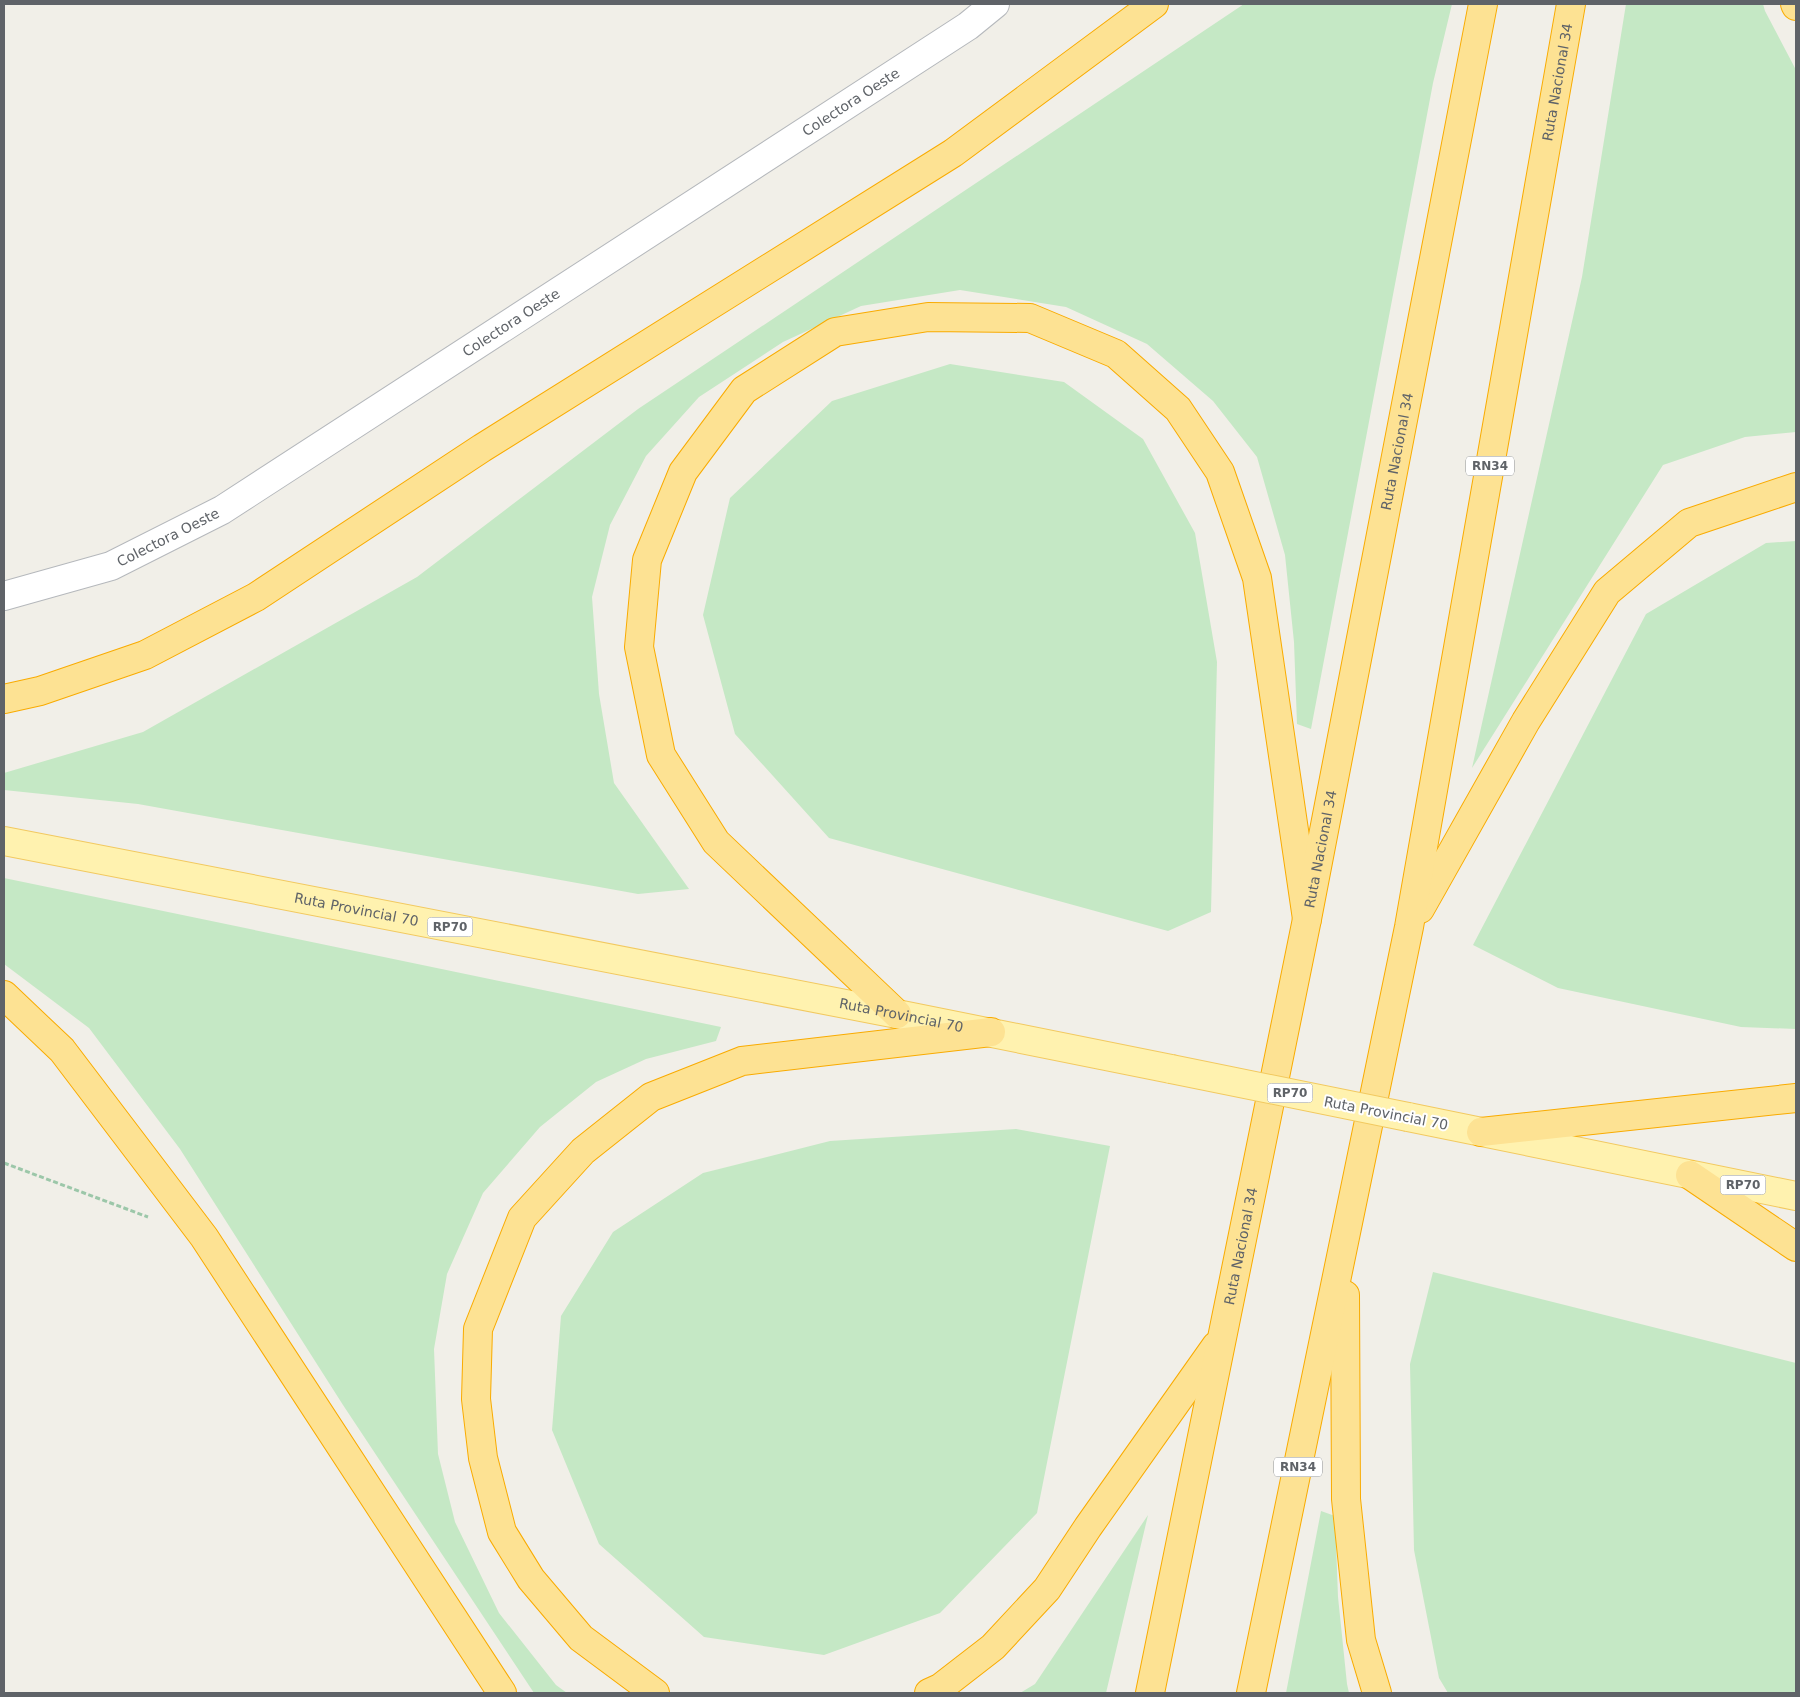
<svg xmlns="http://www.w3.org/2000/svg" width="1800" height="1697" font-family="'DejaVu Sans',sans-serif">
<style>
.green{fill:#c5e8c5}
.lines{fill:none;stroke-linecap:round;stroke-linejoin:round}
.minor-casing{stroke:#b5b8bc;stroke-width:30}
.major-casing{stroke:#f2c960;stroke-width:30}
.highway-casing{stroke:#f9ab00;stroke-width:30}
.path{stroke:#9cc7a9;stroke-width:3;stroke-dasharray:5 2.5;stroke-linecap:butt}
.minor{stroke:#fff;stroke-width:28}
.major{stroke:#fff2af;stroke-width:28}
.highway{stroke:#fde293;stroke-width:28}
.major-bridge-casing{stroke:#f2c960;stroke-width:30;stroke-linecap:butt}
.major-bridge{stroke:#fff2af;stroke-width:28}
.labels{text-anchor:middle;dominant-baseline:central;stroke-width:4;stroke-linejoin:round;paint-order:stroke}
.shield{fill:#fff;stroke:#8f9295;stroke-width:1}
.shield-label{font-size:12px;font-weight:bold;fill:#5f6368}
.street-label{font-size:14px;fill:#5f6368;stroke:#fff}
</style>
<rect width="100%" height="100%" fill="#f1efe8"/>
<path class="green" d="M1244,4H1452L1433,83L1311,729L1297,724L1294,642L1285,555L1257,457L1213,401L1147,344L1066,307L960,290L861,306L783,342L699,397L646,456L610,525L592,597L599,694L614,783L689,889L638,894L138,804L4,790V773L143,732L417,577L638,409Z
M1626,4H1763L1765,11L1796,70V432L1745,437L1663,465L1472,768L1582,277Z
M950,364L1064,382L1143,439L1195,533L1217,662L1211,912L1168,931L829,838L735,734L703,615L730,498L832,401Z
M1796,541V1029L1741,1027L1558,988L1473,945L1646,614L1766,543Z
M4,878L721,1027L716,1041L646,1059L596,1082L540,1127L483,1193L447,1274L434,1349L438,1454L455,1522L499,1613L556,1685L567,1693H534L343,1405L180,1149L89,1028L4,964Z
M1016,1129L1110,1146L1037,1513L940,1613L824,1655L704,1637L599,1544L552,1430L561,1316L613,1232L703,1173L830,1141Z
M1433,1272L1796,1363V1693H1448L1439,1678L1414,1550L1410,1364Z
M1321,1511L1335,1516L1338,1597L1347,1684L1349,1693H1286Z
M1148,1515L1106,1693H1020L1035,1684Z"/>
<g class="lines">
<g class="minor-casing">
<g id="minor">
<path id="s1" d="M4,596L111,566L222,510L968,26L995,4"/>
</g>
</g>
<g class="major-casing">
<g id="major">
<path id="s2" d="M4,841L897,1014L1171,1069"/>
<path d="M1408,1117L1796,1196"/>
</g>
</g>
<g class="highway-casing">
<g id="highway">
<path d="M1795,4L1796,6"/>
<path d="M4,699L40,691L145,655L256,597L482,448L953,153L1154,4"/>
<path d="M1420,909L1526,721L1607,592L1689,523L1796,487"/>
<path d="M4,995L62,1050L204,1237L502,1693"/>
<path d="M897,1014L716,842L661,755L639,647L647,560L683,472L744,390L835,332L928,317L1030,318L1116,354L1178,409L1220,472L1257,578L1307,919"/>
<path d="M1481,1132L1796,1098"/>
<path d="M1690,1175L1796,1247"/>
<path d="M1345,1295L1346,1499L1361,1640L1377,1693"/>
<path d="M655,1693L581,1638L531,1579L502,1532L483,1458L476,1399L478,1329L522,1218L583,1151L651,1097L742,1061L991,1032"/>
<path d="M929,1693L940,1688L993,1647L1047,1589L1088,1527L1216,1346"/>
<path id="s3" d="M1150,1693L1307,919L1483,4"/>
<path id="s4" d="M1251,1693L1409,927L1571,4"/>
</g>
</g>
<path class="path" d="M4,1163L148,1217"/>
<use href="#minor" class="minor"/>
<use href="#major" class="major"/>
<use href="#highway" class="highway"/>
<g class="major-bridge-casing">
<path id="major-bridge" d="M1171,1069L1408,1117"/>
</g>
<use href="#major-bridge" class="major-bridge"/>
</g>
<g class="labels">
<g class="shield">
<rect x="1466" y="456.5" width="48" height="19" rx="4"/>
<rect x="427.5" y="917.5" width="45" height="19" rx="4"/>
<rect x="1267.5" y="1083.5" width="45" height="19" rx="4"/>
<rect x="1720.5" y="1175.5" width="45" height="19" rx="4"/>
<rect x="1274" y="1457.5" width="48" height="19" rx="4"/>
</g>
<g class="shield-label">
<text x="1490" y="466">RN34</text>
<text x="450" y="927">RP70</text>
<text x="1290" y="1093">RP70</text>
<text x="1743" y="1185">RP70</text>
<text x="1298" y="1467">RN34</text>
</g>
<g class="street-label">
<text stroke="none"><textPath href="#s4" startOffset="1640">Ruta Nacional 34</textPath></text>
<text stroke="none"><textPath href="#s1" startOffset="985">Colectora Oeste</textPath></text>
<text stroke="none"><textPath href="#s1" startOffset="580">Colectora Oeste</textPath></text>
<text stroke="none"><textPath href="#s3" startOffset="1266">Ruta Nacional 34</textPath></text>
<text stroke="none"><textPath href="#s1" startOffset="175">Colectora Oeste</textPath></text>
<text stroke="none"><textPath href="#s3" startOffset="861">Ruta Nacional 34</textPath></text>
<text stroke="none"><textPath href="#s2" startOffset="359">Ruta Provincial 70</textPath></text>
<text stroke="none"><textPath href="#s2" startOffset="914">Ruta Provincial 70</textPath></text>
<text transform="translate(1386 1113) rotate(11)">Ruta Provincial 70</text>
<text stroke="none"><textPath href="#s3" startOffset="456">Ruta Nacional 34</textPath></text>
</g>
</g>
<rect width="1800" height="1697" fill="none" stroke="#5f6368" stroke-width="10"/>
</svg>
